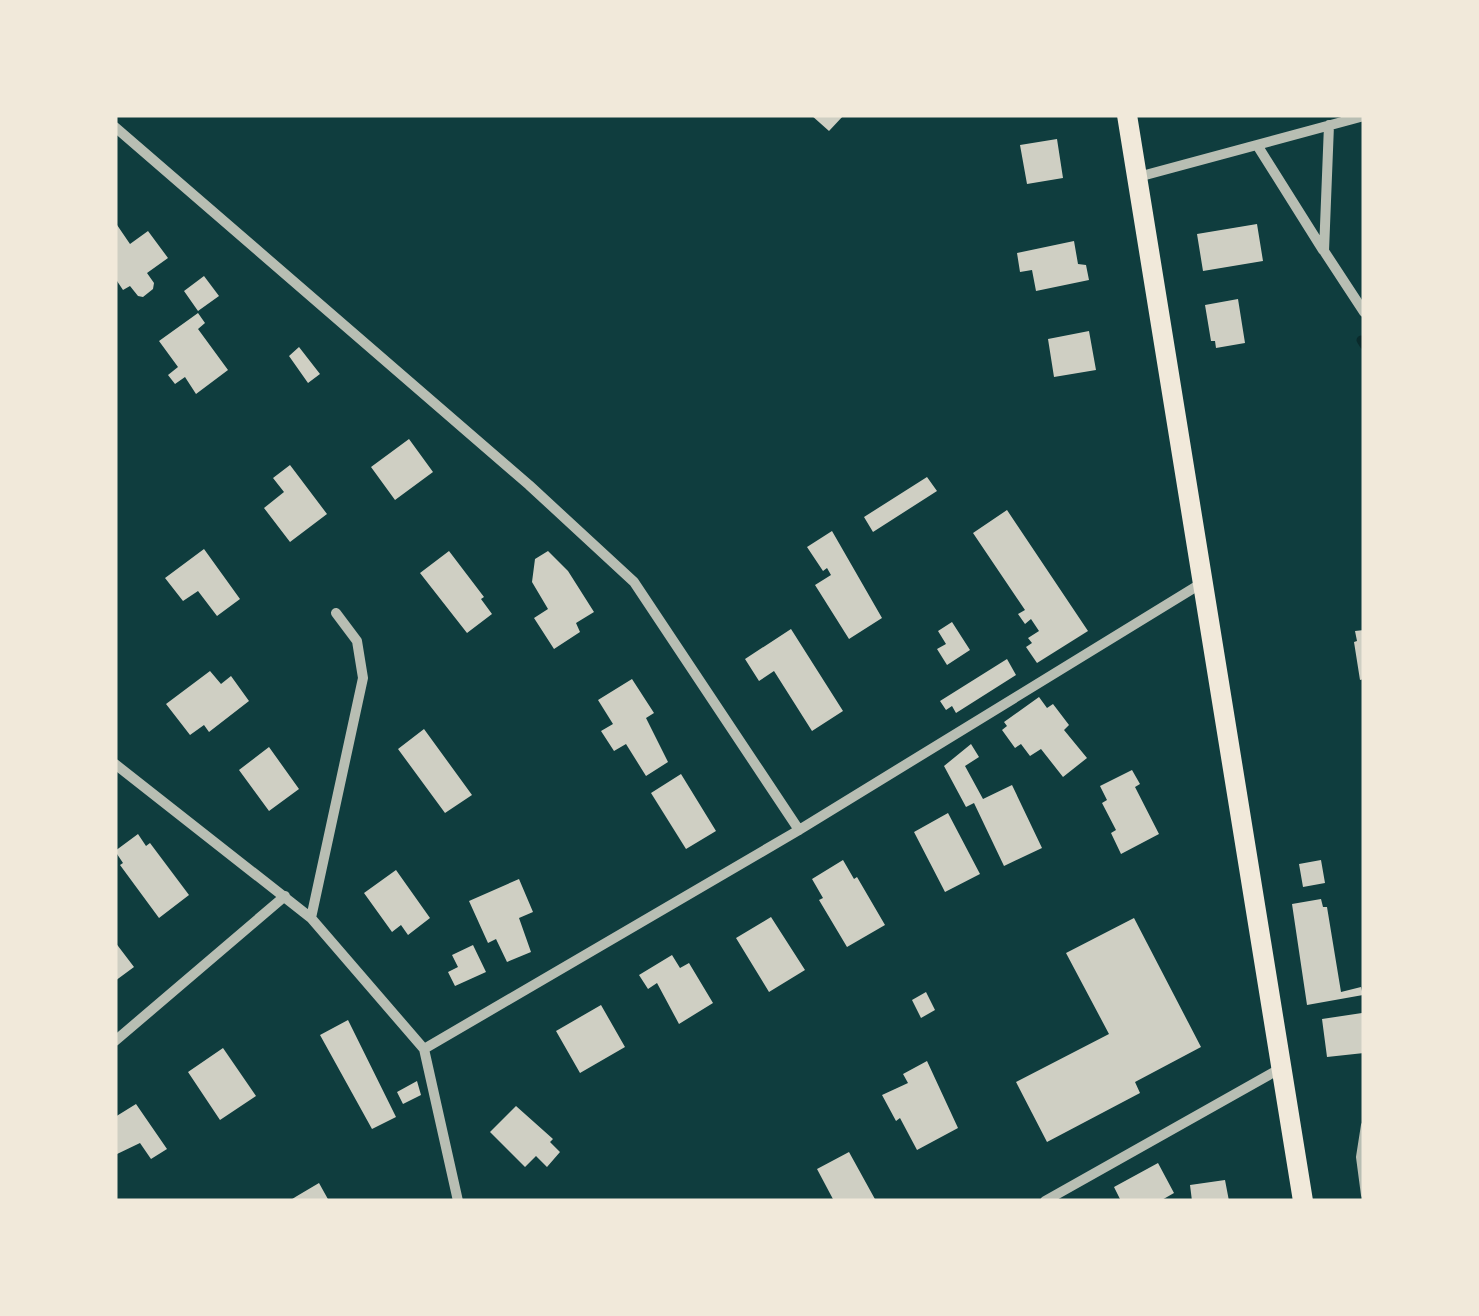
<svg xmlns="http://www.w3.org/2000/svg" width="1479" height="1316" font-family="'Source Serif 4',serif">
<style>
.lines{fill:none;stroke-linecap:round;stroke-linejoin:round}
.stream{stroke:#0a2a2b;stroke-width:9}
.building{fill:#cfcfc3}
.service{stroke:#b8beb3;stroke-width:6}
.minor{stroke:#b8beb3;stroke-width:10}
.primary{stroke:#f1e9da;stroke-width:20}
</style>
<rect width="100%" height="100%" fill="#0f3d3e"/>
<g class="lines">
<path class="stream" d="M1361,340L1364,345"/>
</g>
<path class="building" d="M811,115H844L829,131Z
M1057,139L1063,178L1027,184L1020,145Z
M115,222L130,244L148,231L168,258L147,273L154,283L153,289L143,297L138,296L130,286L123,290L115,278Z
M1257,224L1263,261L1203,271L1197,234Z
M1074,241L1078,264L1086,265L1089,280L1036,291L1032,270L1020,272L1017,253Z
M204,276L219,296L198,311L184,291Z
M1238,299L1245,343L1216,348L1215,341H1211L1205,305Z
M198,313L205,323L198,329L228,370L196,394L185,377L175,384L168,375L178,367L159,341Z
M1089,331L1096,370L1054,377L1048,339Z
M299,347L320,374L308,383L289,356Z
M409,439L433,472L395,500L371,467Z
M290,465L327,514L290,542L264,508L284,492L273,478Z
M927,477L937,491L873,532L864,517Z
M1007,510L1088,631L1037,663L1026,647L1032,643L1028,638L1039,631L1031,619L1025,624L1018,614L1025,610L973,533Z
M832,531L882,618L849,639L815,585L831,575L827,568L823,571L807,547Z
M204,549L240,599L217,616L198,591L183,601L165,578Z
M449,551L484,597L481,599L492,614L467,633L420,573Z
M548,551L568,571L594,612L576,623L580,632L554,649L534,618L548,609L532,582L535,559Z
M952,622L970,650L947,665L937,649L946,644L938,631Z
M791,629L843,711L812,731L774,671L759,681L745,659Z
M1364,630V679L1360,680L1354,642L1357,641L1355,631Z
M1007,659L1016,675L956,713L952,706L946,710L940,701Z
M210,671L221,684L231,676L249,701L209,732L204,725L190,735L166,704Z
M632,679L654,713L646,718L668,762L646,776L626,744L614,751L601,731L613,724L598,700Z
M1039,697L1047,708L1053,704L1069,725L1064,730L1087,758L1063,777L1041,749L1030,756L1021,744L1015,748L1002,730L1007,726L1004,722Z
M424,729L472,795L445,813L398,749Z
M971,744L979,757L965,766L983,799L1012,785L1042,848L1004,866L974,803L966,807L944,766Z
M269,747L299,789L269,811L239,770Z
M1132,770L1140,784L1135,787L1159,834L1121,854L1111,833L1116,830L1102,803L1107,800L1100,786Z
M681,774L716,831L686,849L651,793Z
M948,813L980,874L945,892L914,832Z
M138,834L146,846L150,843L189,895L159,918L120,865L123,863L115,851Z
M843,860L854,879L857,877L885,925L847,947L819,900L823,898L812,879Z
M1321,860L1325,883L1303,887L1299,864Z
M396,870L430,918L408,935L401,925L392,932L364,893Z
M519,879L533,912L519,918L531,952L507,962L496,939L488,943L469,901Z
M1321,899L1323,907H1327L1341,992L1361,987L1363,995L1307,1005L1292,904Z
M771,917L805,970L769,992L736,938Z
M1134,918L1201,1047L1135,1082L1140,1093L1047,1142L1016,1082L1109,1034L1066,953Z
M115,942L134,967L115,981Z
M473,945L486,972L455,986L448,972L458,967L452,955Z
M672,955L680,968L689,963L713,1003L679,1024L657,983L648,989L639,975Z
M926,992L935,1010L921,1018L912,1000Z
M601,1005L625,1047L580,1073L556,1031Z
M1362,1013L1364,1053L1327,1057L1322,1019Z
M348,1020L396,1117L372,1129L320,1035Z
M223,1048L256,1096L220,1120L188,1072Z
M927,1061L958,1128L917,1150L900,1118L896,1121L882,1095L908,1083L903,1074Z
M417,1081L421,1095L403,1104L397,1092Z
M136,1104L167,1149L151,1159L140,1143L115,1155V1117Z
M516,1106L553,1139L550,1142L560,1152L547,1167L536,1156L525,1167L490,1132Z
M849,1152L876,1201H834L817,1169Z
M1158,1163L1174,1193L1160,1201H1121L1114,1187Z
M1225,1180L1229,1201H1192L1190,1185Z
M319,1183L329,1201H289L297,1196Z"/>
<g class="lines">
<path class="service" d="M1364,1125L1359,1157L1364,1195"/>
<path class="minor" d="M1329,125L1324,251L1364,312
M115,127L529,485L634,582L799,830
M1257,145L1323,250
M1138,177L1364,116
M115,764L311,918L424,1049
M311,918L363,678L357,641L336,613
M115,1041L285,896
M458,1201L424,1049L799,830L1202,583
M1045,1201L1283,1067"/>
<path class="primary" d="M1127,115L1303,1201"/>
</g>
<rect width="1479" height="1316" fill="none" stroke="#f1e9da" stroke-width="235"/>
</svg>
